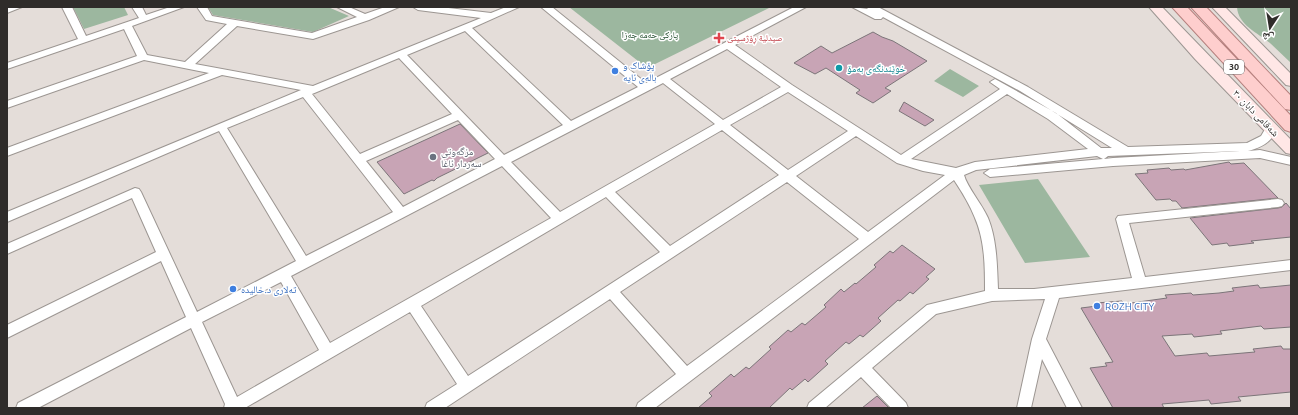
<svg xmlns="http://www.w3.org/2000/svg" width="1298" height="415" font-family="Ubuntu,'Noto Naskh Arabic',sans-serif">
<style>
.green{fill:#9cb79f}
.building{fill:#c8a4b5;stroke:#7c7579}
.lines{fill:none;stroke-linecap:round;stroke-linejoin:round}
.minor-casing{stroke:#9c9692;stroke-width:2}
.secondary-casing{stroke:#9c9692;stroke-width:2}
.primary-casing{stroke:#b6807e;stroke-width:2}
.minor{fill:#fff;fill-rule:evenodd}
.secondary{fill:#ffe7e6;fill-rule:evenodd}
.primary{fill:#fececd;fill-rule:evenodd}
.health-dot{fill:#e0444e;stroke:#fff;stroke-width:1.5}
.culture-dot{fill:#0f9aa8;stroke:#fff;stroke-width:1.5}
.shop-dot{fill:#3f7fe0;stroke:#fff;stroke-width:1.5}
.worship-dot{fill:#6b7280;stroke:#fff;stroke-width:1.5}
.labels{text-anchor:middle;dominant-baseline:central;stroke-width:3;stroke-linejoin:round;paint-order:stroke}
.far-park-label{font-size:9px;fill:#0e3d1b;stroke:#fff}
.far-health-label{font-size:9px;fill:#be3a42;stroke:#fff;text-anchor:start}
.shield{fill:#fff;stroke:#6d6b6a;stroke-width:1}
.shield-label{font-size:9px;font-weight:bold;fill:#2f2c2a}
.shop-label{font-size:10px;fill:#366cbe;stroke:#fff;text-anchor:start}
.culture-label{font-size:10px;fill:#0d838f;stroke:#fff;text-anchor:start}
.street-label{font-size:10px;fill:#2f2c2a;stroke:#fff}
.worship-label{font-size:10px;fill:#5b616d;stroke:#fff;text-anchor:start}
</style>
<rect width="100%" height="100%" fill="#e4ddd9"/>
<path class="green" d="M73,7H124L128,15L84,29Z
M208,7H328L349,16L313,32L213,15Z
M569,7H771L647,68Z
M1237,7H1291V63C1284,56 1277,50 1270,43C1258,33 1238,25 1237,7Z
M950,69L979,86L963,97L934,81Z
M1038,179L1090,257L1025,263L979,185Z"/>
<path class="building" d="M873,32L882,37L893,41L927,61L885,88L891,91L873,103L856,93L860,90L826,68L815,74L794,63L821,46L832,53Z
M904,102L934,120L925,126L899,111Z
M460,124L488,153L437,178L434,181L432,180L404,194L377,162Z
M1229,162L1231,164L1244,163L1278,198L1182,208L1176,201H1172L1170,199L1156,200L1135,174L1148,173L1147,170L1169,168L1171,170L1184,169L1185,170Z
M1286,203L1291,209V237L1251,241L1254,243L1229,246L1227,243L1212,245L1190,218L1278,208L1282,207Z
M902,245L935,269L926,277L929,279L913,294L910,292L900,301L898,300L878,318L881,321L863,337L860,335L849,344L846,342L825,361L828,364L808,382L805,379L792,390L790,388L769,408H698L712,396L709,393L731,374L734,377L746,367L749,369L771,349L769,347L788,330L791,332L802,323L805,325L826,307L824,305L841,289L844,292L855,283L856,284L876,267L874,265L890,251L893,253Z
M1258,285L1260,288L1291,285V327L1264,329L1261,326L1220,331L1222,334L1194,337L1192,334L1162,336L1175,356L1207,353L1209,356L1255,352L1253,349L1281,346L1283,349H1291V392L1238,397L1241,401L1211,404L1209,400L1162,404L1164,408H1113L1090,368L1107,366L1105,363L1113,362L1081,308L1097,306L1096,303L1122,301L1124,304L1167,298L1165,295L1191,293L1193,295L1219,293L1234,291L1232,288Z
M877,396L889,408H862Z"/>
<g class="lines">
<g class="minor-casing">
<path id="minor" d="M7,7H22L7,13Z
M62,7H72L86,36L139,18L132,7H142L146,15L170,7H184L132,26L147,55L185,62L227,24L206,20L197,7H207L212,16L312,33L357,17L337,7H349L365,14L385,7H399L369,20L313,39L237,26L195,64L313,86L481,18L418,10L413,7H440L491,13L506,7H519L472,28L571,121L638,87L541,7H552L646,83L794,7H806L735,45L792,85L901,155L1000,89L990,82L995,79L1056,113L1101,148H1112L1020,91L883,17L881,19H875L852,7L868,9L866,7H878L1028,87L1128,147L1247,143L1261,136L1267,126L1271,125L1276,129C1272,143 1261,147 1248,151L1260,150L1291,157V165L1260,158L1113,166L990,177L984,173L990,169L1103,159L1097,156L976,170L964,175C967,187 982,204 988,218C997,240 997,266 998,289H1034L1132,278L1116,219L1118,216L1278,199L1282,200L1284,203L1282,206L1278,207L1129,223L1145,277L1291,260V270L1059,298L1046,339L1082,408H1067L1042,359L1031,408H1017L1032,339L1045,299L992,301L936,314L872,368L906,403L908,408H891L861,377L825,408H807L809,403L927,305L985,291C985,267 985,241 975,218C970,205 962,192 954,180L655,408H636L638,403L676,374L610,299L445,408H425L427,403L457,384L410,312L245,408H224L225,404L191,328L38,408H16L18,403L186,317L161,261L7,338V325L156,252L132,198L7,254V244L135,188L139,189L141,192L197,312L296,261L219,131L7,222V212L301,90L222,75L7,156V148L209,73L144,60L7,108V101L137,56L124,29L7,69V63L78,39ZM465,31L563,125L504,155L407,55ZM727,49L781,87L723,120L670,79ZM399,58L452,114L360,154L312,94ZM663,83L715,124L560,212L511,162ZM788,92L848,131L788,170L730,125ZM1007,94L1048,119L1088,149L975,162L956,168L911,159ZM303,97L393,212L306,256L227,128ZM458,120L495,159L403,207L366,161ZM722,130L779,175L670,246L615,192ZM856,136L897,163L923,171L945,175L868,232L796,176ZM1240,151L1113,158L1104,159L1108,156ZM502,166L551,218L330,343L291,276ZM787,182L859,239L687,366L620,292ZM606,197L660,252L468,376L421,306ZM281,282L319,350L237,397L202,322Z"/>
</g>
<g class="secondary-casing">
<path id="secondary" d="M1149,7H1162L1291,140V154L1286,153L1195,59Z
M1212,7H1225L1291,74V86L1286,85Z"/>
</g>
<g class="primary-casing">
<path id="primary" d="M1172,7H1187L1291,116V132L1285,130Z
M1191,7H1206L1291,96V110L1285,109Z"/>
</g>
<use href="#minor" class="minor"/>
<use href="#secondary" class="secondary"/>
<use href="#primary" class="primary"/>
</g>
<path class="health-dot" d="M717 32h4v4h4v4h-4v4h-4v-4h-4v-4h4z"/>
<circle class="culture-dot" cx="839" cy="68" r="4"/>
<g class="shop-dot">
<circle cx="615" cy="71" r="4"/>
<circle cx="233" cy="289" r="4"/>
<circle cx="1097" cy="306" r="4"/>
</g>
<circle class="worship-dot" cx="433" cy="157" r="4"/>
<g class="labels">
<g class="far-park-label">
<text x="650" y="35">پارکی حەمە جەزا</text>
</g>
<g class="far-health-label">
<text x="727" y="38">صيدلية ڕۆژسیتی</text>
</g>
<rect class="shield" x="1224" y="60" width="20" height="14" rx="3"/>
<g class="shield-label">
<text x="1234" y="67">30</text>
</g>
<g class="shop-label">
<text x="623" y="65">پۆشاک و<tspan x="623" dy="12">بالەی ئایە</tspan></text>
<text x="241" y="289">تەلاری د.خالیدە</text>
<text x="1105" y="306">ROZH CITY</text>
</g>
<g class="culture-label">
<text x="847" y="68">خوێندنگەی بەمۆ</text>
</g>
<g class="street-label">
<text transform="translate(1256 113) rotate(46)">شەقامی دابان ٣٠</text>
</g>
<g class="worship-label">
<text x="441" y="151">مزگەوتی<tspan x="441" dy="12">سەردار ئاغا</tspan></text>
</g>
</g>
<rect width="1298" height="415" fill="none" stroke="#2f2c2a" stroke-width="16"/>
<g transform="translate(1270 28) rotate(192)" stroke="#ffffff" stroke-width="3" paint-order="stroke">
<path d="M0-3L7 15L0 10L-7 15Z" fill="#2f2c2a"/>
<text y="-6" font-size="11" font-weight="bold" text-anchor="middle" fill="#2f2c2a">ش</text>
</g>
</svg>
